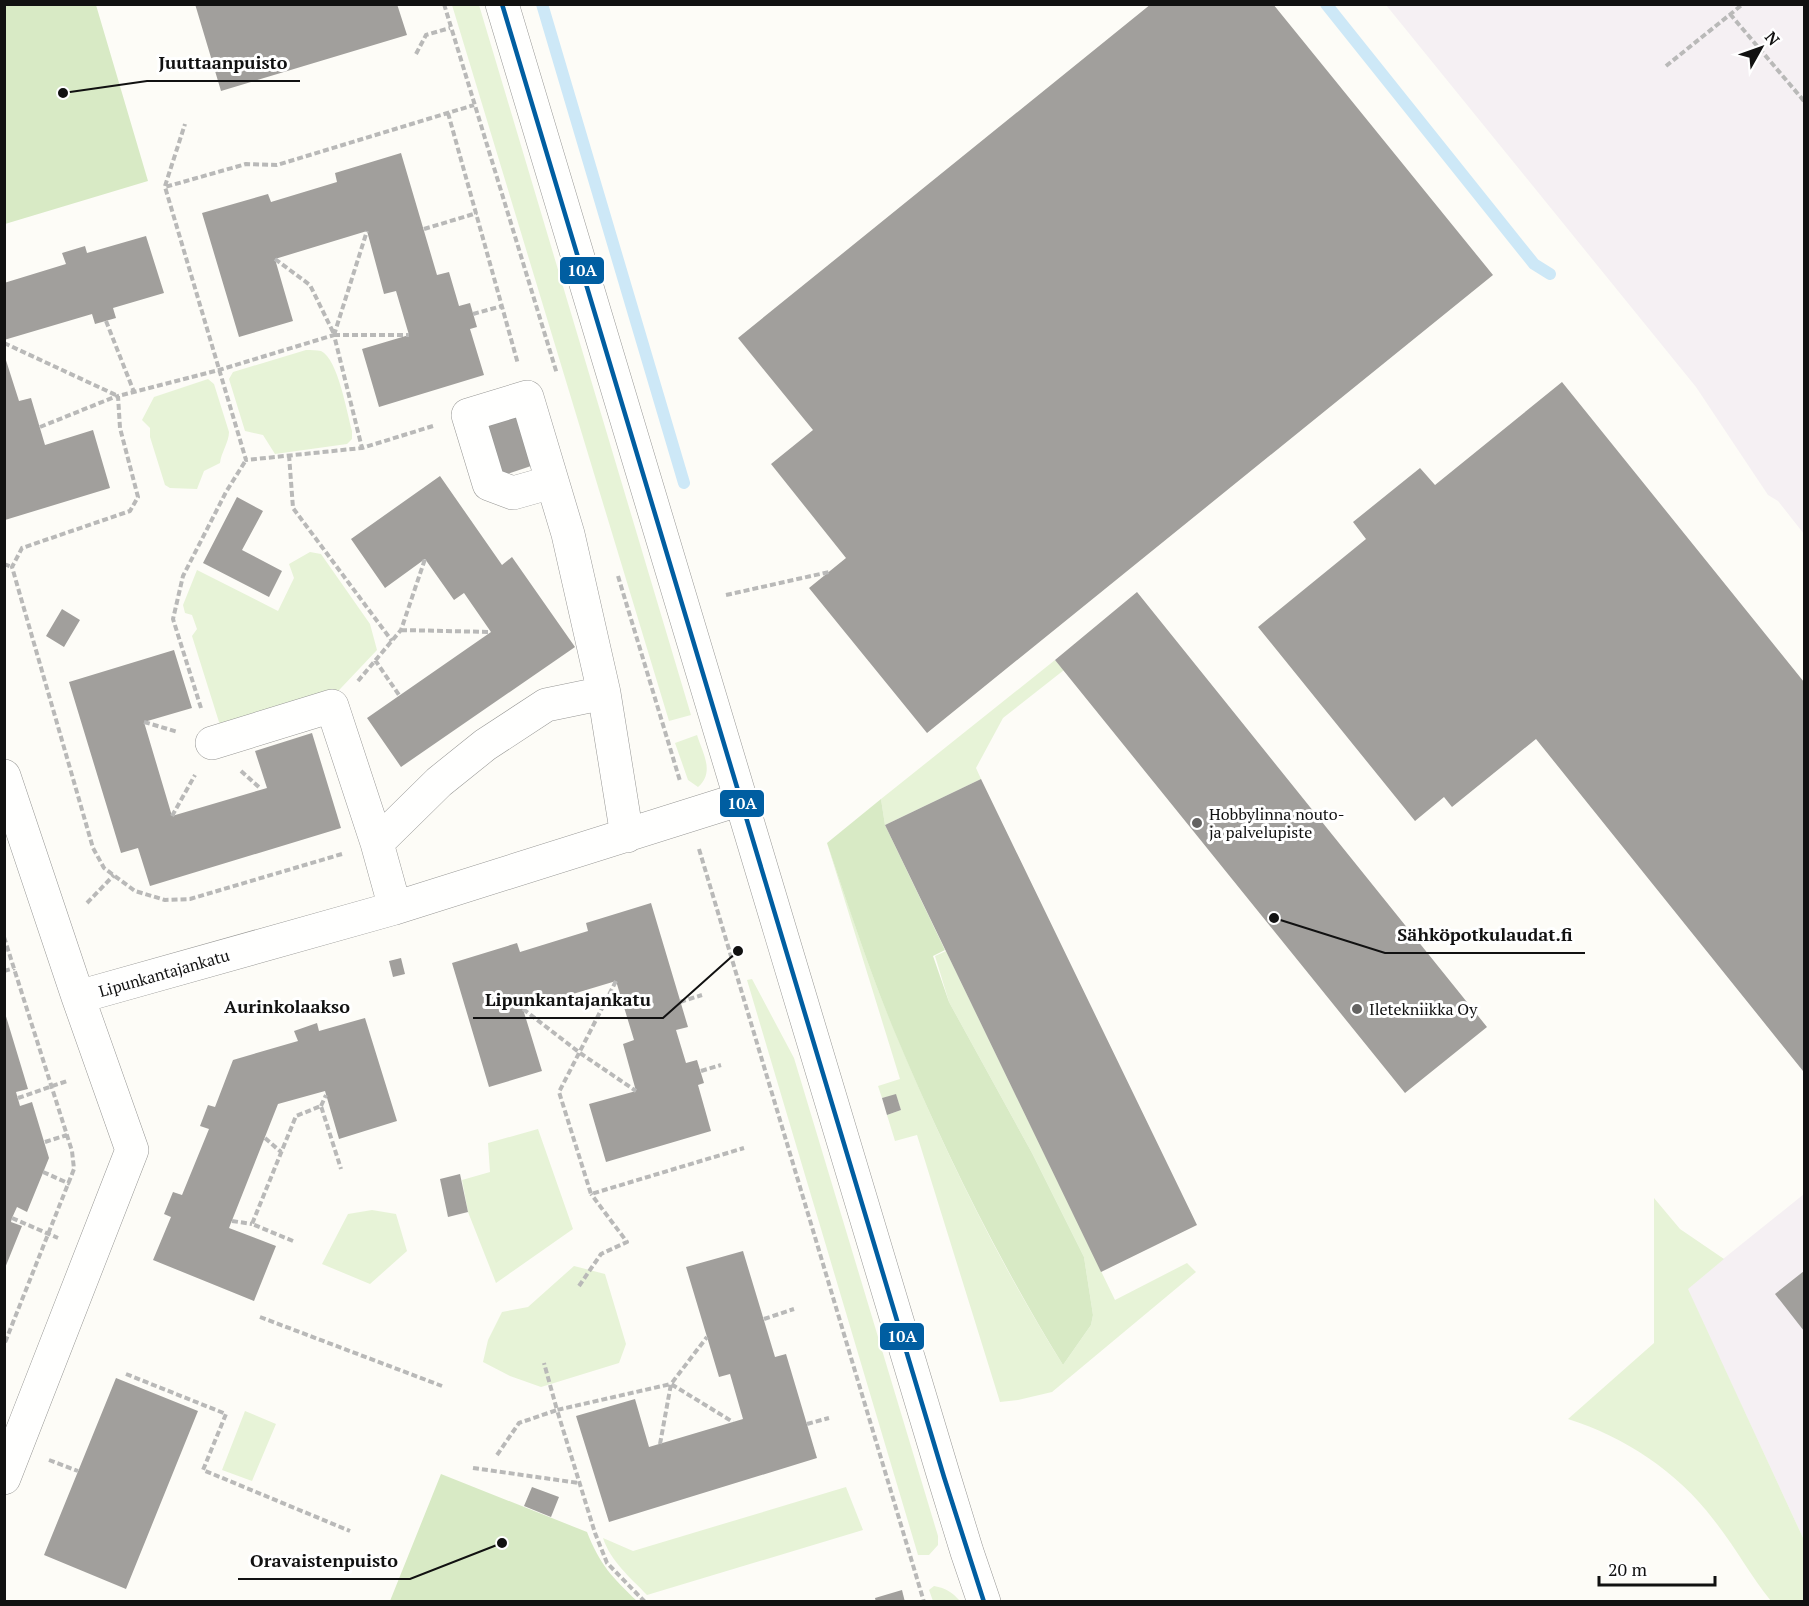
<svg xmlns="http://www.w3.org/2000/svg" width="1809" height="1606" font-family="'PT Serif',serif">
<style>
.industrial{fill:#f5f0f3}
.green{fill:#e7f3d7}
.forest{fill:#d8eac5}
.lines{fill:none;stroke-linecap:round;stroke-linejoin:round}
.stream{stroke:#cde8f7;stroke-width:12}
.building{fill:#a19f9c}
.minor-casing{stroke:#979795;stroke-width:34}
.path{stroke:#b9b9b8;stroke-width:4;stroke-dasharray:6 3;stroke-linecap:butt}
.minor{stroke:#fffffe;stroke-width:33}
.bus-1-casing{stroke:#fff;stroke-width:9}
.bus-1{stroke:#005ea1;stroke-width:4.5}
.poi-dot{fill:#646362;stroke:#fff;stroke-width:2}
.labels{text-anchor:middle;dominant-baseline:central;stroke-width:6;stroke-linejoin:round;paint-order:stroke}
.poi-label{font-size:16px;fill:#111;stroke:#fff;text-anchor:start}
.street-label{font-size:16px;fill:#111;stroke:#fff}
.neighbourhood-label{font-size:18px;font-weight:bold;fill:#111;stroke:#fff}
.leader{fill:none;stroke:#111;stroke-width:2}
.callout-dot{fill:#111;stroke:#fff;stroke-width:2}
.callout-label{font-size:18px;text-anchor:middle;font-weight:bold;fill:#111;stroke:#fff;stroke-width:6;stroke-linejoin:round;paint-order:stroke}
.line-badge{stroke:#fff;stroke-width:2}
.badge-label{font-size:16px;text-anchor:middle;font-weight:bold;fill:#fff}
</style>
<rect width="100%" height="100%" fill="#fdfcf7"/>
<path class="industrial" d="M1386,5H1804V534L1778,501L1768,495L1696,387Z
M1804,1194V1540L1687,1288Z"/>
<path class="green" d="M452,5H479L691,715L669,721Z
M306,350C311,350 317,350 321,351C338,359 347,413 352,431V439L347,444L275,454L263,435L245,431L229,379L233,372Z
M208,379L214,384L229,432C229,442 221,453 220,463L204,471L197,489L170,488L165,485L150,437V428L142,420L154,397Z
M310,552L321,554L370,624L377,650L324,706L224,738L192,636L197,629L192,615L185,613L183,605L197,570L278,611L294,578L289,564Z
M1055,660L1064,670L1003,718L976,768L981,779L885,825L881,799Z
M697,735C703,754 715,772 698,787L688,780L675,743Z
M827,843C848,904 868,967 893,1027C941,1144 996,1258 1063,1365L1091,1325L1093,1315L1084,1257L1032,1153L949,1002L935,956L946,951L1115,1300L1187,1263L1196,1272L1052,1392L1018,1400L1000,1402L917,1135L895,1141L887,1115L901,1110L896,1095L882,1098L878,1086L900,1079Z
M752,979L794,1058L938,1536V1545L929,1555H918L747,980Z
M538,1129L573,1229L496,1283L468,1212L462,1180L490,1172L488,1143Z
M1654,1198L1680,1229L1724,1259L1688,1289L1804,1540V1601H1771C1750,1575 1734,1545 1713,1519C1678,1472 1623,1436 1568,1419L1654,1343Z
M372,1210L396,1214L407,1251L370,1284L322,1264L348,1214Z
M574,1266L605,1274L626,1344L619,1363L541,1387L510,1376L483,1362L488,1340L502,1312L528,1307Z
M245,1411L276,1424L252,1481L222,1470Z
M846,1487L863,1530L647,1595C630,1577 611,1562 603,1538L633,1551Z
M934,1586C946,1588 953,1593 960,1601H933L929,1590Z"/>
<path class="forest" d="M5,4L96,5L148,181L5,224Z
M881,799L885,825L945,950L933,956L949,1002L1032,1153L1084,1257L1093,1315L1091,1325L1063,1365C997,1258 941,1144 893,1028C868,967 848,905 827,843Z
M441,1474L587,1532C600,1565 612,1577 637,1601H390Z"/>
<g class="lines">
<path class="stream" d="M542,4L684,483
M1326,4L1534,264L1550,274"/>
</g>
<path class="building" d="M195,4H397L407,35L221,91Z
M1151,4H1273L1493,275L927,733L809,588L846,558L771,464L813,430L738,338Z
M401,153L437,275L449,272L459,306L470,303L477,327L470,329L484,375L379,407L362,349L409,335L396,291L384,294L367,231L275,259L293,321L239,337L202,213L268,194L271,202L337,182L335,173Z
M146,236L164,293L113,308L116,318L95,324L92,314L4,340V283L66,264L62,253L85,246L87,253Z
M4,354L19,401L31,398L45,445L93,430L110,488L5,520Z
M1562,382L1804,682V1069L1803,1071L1536,739L1452,807L1444,797L1415,821L1258,627L1366,539L1353,522L1420,468L1435,485Z
M522,408L540,463L501,476L483,420Z
M440,476L502,565L512,557L575,647L401,767L367,718L491,632L464,593L454,600L425,559L385,588L351,539Z
M237,497L263,511L242,550L282,571L269,597L203,563Z
M1137,592L1487,1027L1405,1093L1055,660Z
M62,609L80,620L64,647L46,636Z
M174,650L192,708L144,722L172,816L267,788L255,751L312,733L341,828L150,886L138,848L121,853L69,682Z
M981,779L1197,1225L1101,1272L885,825Z
M651,903L688,1027L676,1030L686,1063L697,1060L704,1083L698,1085L711,1131L606,1162L589,1104L636,1091L623,1044L634,1040L616,981L523,1009L542,1071L489,1087L452,963L517,943L520,952L588,931L586,923Z
M401,958L405,974L393,977L389,961Z
M5,1013L28,1089L16,1092L20,1106L32,1102L49,1158L27,1212L17,1207L12,1218L11,1222L22,1226L5,1268Z
M365,1018L397,1121L339,1139L325,1091L278,1104L229,1228L276,1246L254,1301L153,1260L171,1217L164,1214L173,1192L182,1195L209,1129L200,1126L208,1105L215,1107L233,1060L298,1041L294,1031L317,1023L319,1031Z
M896,1094L901,1110L887,1115L882,1098Z
M460,1174L468,1212L448,1217L440,1179Z
M743,1251L775,1357L786,1354L817,1458L609,1522L576,1416L635,1399L649,1447L743,1419L730,1374L719,1377L686,1267Z
M1804,1271V1331L1775,1294Z
M116,1378L198,1411L126,1589L44,1555Z
M532,1487L559,1497L551,1517L524,1506Z
M902,1590L905,1602H876L875,1598Z"/>
<g class="lines">
<g class="minor-casing">
<path id="minor" d="M502,4L944,1477L967,1552L984,1602
M552,482L513,493L489,484L468,415L527,397L568,534L604,693L627,836
M212,743L332,706L377,843
M4,776L78,997
M395,908L377,843L439,782L485,745L546,705L604,693
M4,1478L132,1150L78,997L395,908L741,799"/>
</g>
<path class="path" d="M444,4L557,374
M1730,14L1804,101
M416,54L426,35L450,28
M1666,66L1743,4
M448,113L518,364
M165,186L185,124
M424,229L477,213
M275,259L310,285L334,334
M473,314L502,306
M106,321L134,392
M334,335L367,231
M334,335H409
M4,343L118,396
M433,426L362,448L246,460L165,187L246,164L277,165L474,105
M40,427L117,396
M289,455L293,508L392,641
M4,564L12,567
M618,576L680,781
M726,595L829,572
M401,630L491,632
M375,660L399,695
M358,681L401,630L425,559
M201,708L173,619L183,576L226,492L246,460
M144,722L178,732
M241,771L261,789
M172,816L195,775
M699,849L924,1602
M342,854L190,899L165,900L135,891L104,868L93,848L12,567L22,548L130,511L138,497L120,428L118,396L219,370L334,335L362,448
M87,903L114,875
M4,937L72,1151L74,1169L4,1345
M4,971L15,968
M616,981L559,1092L591,1194L744,1148
M680,1002L702,995
M523,1009L580,1053L636,1091
M701,1071L721,1065
M18,1098L67,1081
M321,1106L326,1095
M265,1138L281,1152
M45,1142L67,1135
M43,1172L70,1184
M12,1218L58,1238
M232,1221L252,1224
M293,1241L252,1224L296,1116L321,1106L341,1169
M579,1286L601,1254L627,1242L591,1194
M260,1317L442,1386
M764,1319L794,1309
M126,1374L226,1414L203,1470L350,1531
M807,1424L829,1418
M660,1444L671,1384L707,1337
M497,1455L519,1423L557,1410L544,1363
M49,1460L78,1471
M473,1468L579,1483
M645,1602L607,1563L595,1533L557,1410L671,1384L733,1422"/>
<use href="#minor" class="minor"/>
<g class="bus-1-casing">
<path id="bus-1" d="M502,4L944,1477L984,1602"/>
</g>
<use href="#bus-1" class="bus-1"/>
</g>
<g class="poi-dot">
<circle cx="1197" cy="823" r="6"/>
<circle cx="1357" cy="1009" r="6"/>
</g>
<g class="labels">
<g class="poi-label">
<text x="1209" y="814">Hobbylinna nouto-<tspan x="1209" dy="18">ja palvelupiste</tspan></text>
<text x="1369" y="1009">Iletekniikka Oy</text>
</g>
<g class="street-label">
<text transform="translate(164 973) rotate(-16)">Lipunkantajankatu</text>
</g>
<g class="neighbourhood-label">
<text x="287" y="1006">Aurinkolaakso</text>
</g>
</g>
<path class="leader" d="M63 93L147 81H300M1274 918L1385 953H1585M738 951L663 1018H473M502 1543L410 1579H238"/>
<g class="callout-dot">
<circle cx="63" cy="93" r="6"/>
<circle cx="1274" cy="918" r="6"/>
<circle cx="738" cy="951" r="6"/>
<circle cx="502" cy="1543" r="6"/>
</g>
<g class="callout-label">
<text x="223" y="69">Juuttaanpuisto</text>
<text x="1485" y="941">Sähköpotkulaudat.fi</text>
<text x="568" y="1006">Lipunkantajankatu</text>
<text x="324" y="1567">Oravaistenpuisto</text>
</g>
<g class="line-badge">
<rect x="559" y="256" width="46" height="29" rx="6" fill="#005ea1"/>
<rect x="719" y="789" width="46" height="29" rx="6" fill="#005ea1"/>
<rect x="879" y="1322" width="46" height="29" rx="6" fill="#005ea1"/>
</g>
<g class="badge-label">
<text x="582" y="276">10A</text>
<text x="742" y="809">10A</text>
<text x="902" y="1342">10A</text>
</g>
<rect width="1809" height="1606" fill="none" stroke="#111111" stroke-width="12"/>
<g transform="translate(1761 48) rotate(50)" stroke="#ffffff" stroke-width="4.5" paint-order="stroke">
<path d="M0-4.5L10 22L0 15L-10 22Z" fill="#111111"/>
<text y="-9" font-size="16" font-weight="bold" text-anchor="middle" fill="#111111">N</text>
</g>
<path d="M1599 1576v9h116v-9" fill="none" stroke="#111111" stroke-width="3"/>
<text x="1608" y="1576" font-size="18" fill="#111111" stroke="#ffffff" stroke-width="4.5" paint-order="stroke">20 m</text>
</svg>
